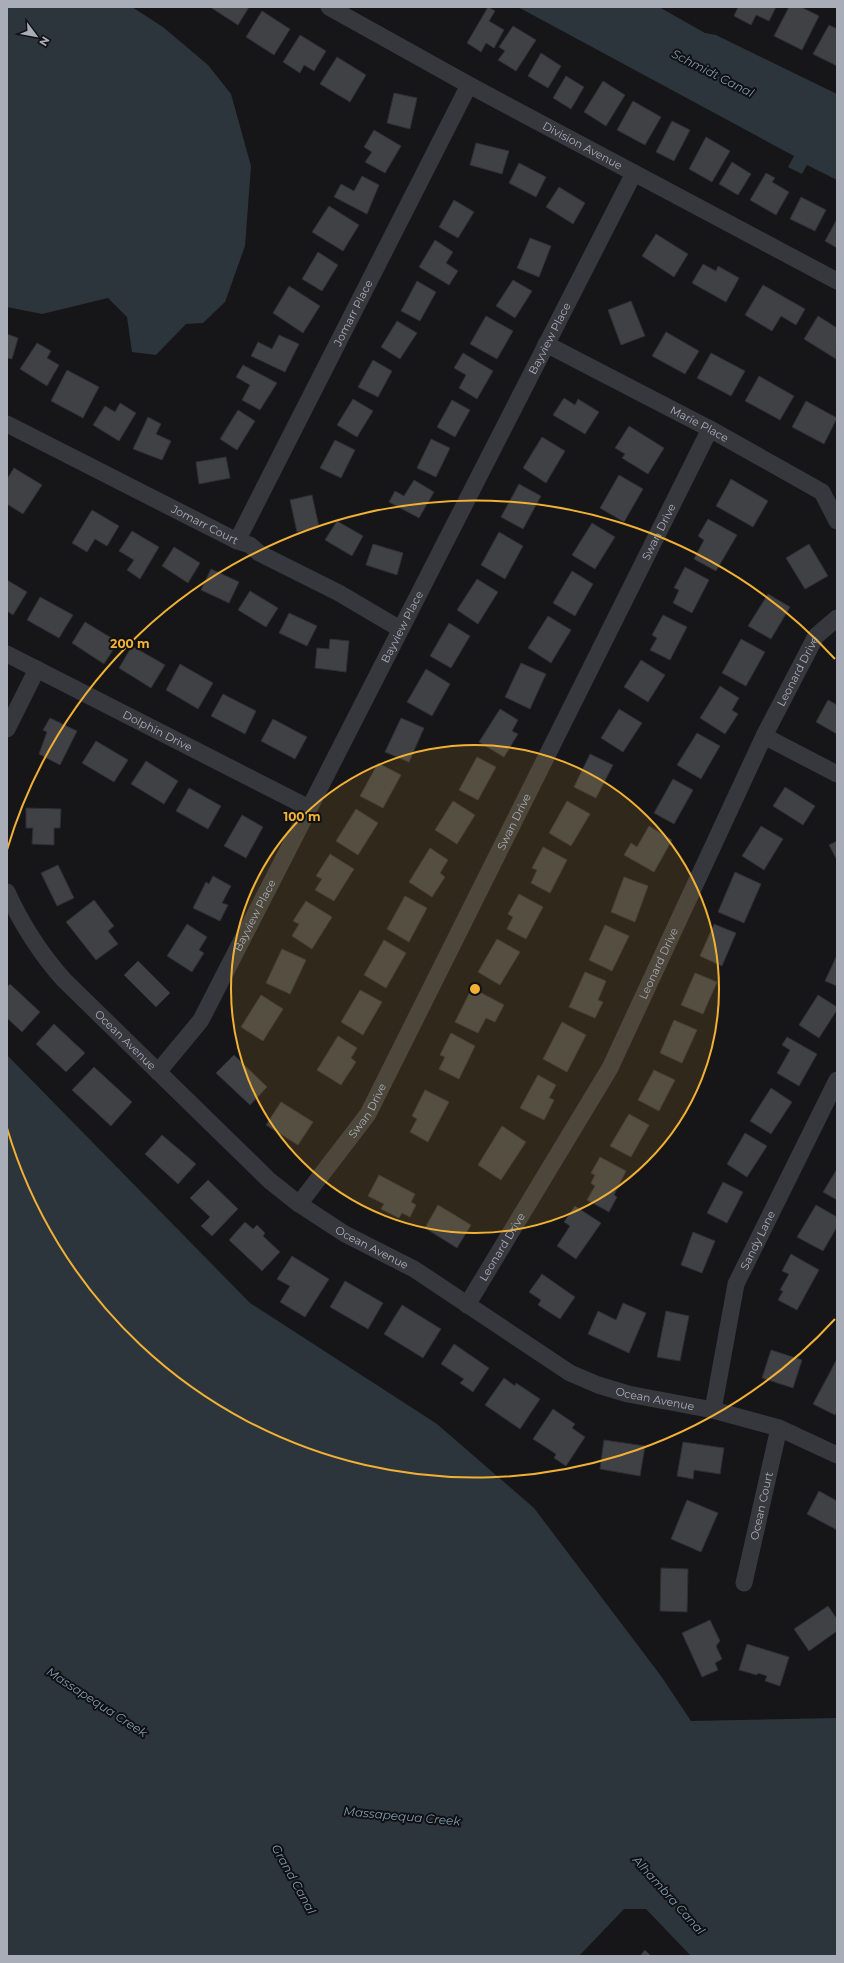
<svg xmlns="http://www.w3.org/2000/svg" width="844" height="1963" font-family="Montserrat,sans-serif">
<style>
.water{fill:#2c353c}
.building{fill:#404145;stroke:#303034}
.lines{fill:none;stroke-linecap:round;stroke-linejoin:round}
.minor{stroke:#37383d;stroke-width:17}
.ring{fill:none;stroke:#f2b134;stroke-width:2}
.labels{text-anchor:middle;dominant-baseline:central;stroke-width:4;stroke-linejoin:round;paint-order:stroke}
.street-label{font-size:11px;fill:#a8adb8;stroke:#111113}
.water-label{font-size:12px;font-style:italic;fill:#7f9bb3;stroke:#111113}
.centre{fill:#f2b134;stroke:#111113;stroke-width:2}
.ring-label{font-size:12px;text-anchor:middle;font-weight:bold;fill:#f2b134;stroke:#111113;stroke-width:4;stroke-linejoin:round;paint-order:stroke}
</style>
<rect width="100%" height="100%" fill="#161618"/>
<path class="water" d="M7,7H132L163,27L208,65L231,94L251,166L245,246L225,302L203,323L186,324L156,355L132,352L127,317L108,298L42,314L7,307Z
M518,7H659L705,33L716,35L837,94V180L807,165L802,174L788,167L794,156Z
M7,1055L250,1303L437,1424L534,1508L661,1676L691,1721L837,1718V1956H691L646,1909H624L579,1956H7Z"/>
<path class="building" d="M210,7H249L238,25Z
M488,7L495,11L489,21L504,30L494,48L486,43L481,52L467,43Z
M738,7H776L769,21L756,15L751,25L734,16Z
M789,7H801L819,16L802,50L774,36Z
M262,11L290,29L274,55L246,37Z
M829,25L837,29V66L813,54Z
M513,26L536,40L516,71L498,60L505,51L499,47Z
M300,35L326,51L314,71L304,65L300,73L283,62Z
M541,53L561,66L548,88L528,76Z
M337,57L366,75L350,102L320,84Z
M566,76L584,87L571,109L553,98Z
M603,81L625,95L606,126L584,112Z
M394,93L417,98L410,129L387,123Z
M633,101L661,117L645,145L617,130Z
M672,121L690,130L674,161L656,152Z
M374,130L401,146L385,173L365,162L372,152L364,147Z
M706,137L730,151L712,182L689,169Z
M476,143L509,151L502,174L470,165Z
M732,162L751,174L738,195L719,184Z
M519,163L546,177L536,197L509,183Z
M766,173L775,178L772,182L789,192L776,215L750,200Z
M362,176L379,185L367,214L334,197L341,184L354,191Z
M559,187L585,203L573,224L546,207Z
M801,197L826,210L815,231L790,219Z
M454,200L474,212L458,238L439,227Z
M329,206L359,225L343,251L312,232Z
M837,219V248L825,241Z
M656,234L688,254L674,277L642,256Z
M530,238L551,246L539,277L517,268Z
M435,240L453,252L446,263L458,271L449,285L419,267Z
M318,252L338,265L322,291L302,279Z
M703,264L716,271L718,266L739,278L726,302L692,283Z
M513,280L532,291L515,318L496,306Z
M417,281L436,292L420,321L401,311Z
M763,285L805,309L796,325L781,316L772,331L745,315Z
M289,286L320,306L303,333L273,313Z
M631,301L645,336L621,345L608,310Z
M486,316L513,331L497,359L470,344Z
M818,316L837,328L836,359L804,339Z
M397,321L417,333L400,359L381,347Z
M666,332L699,351L685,374L652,356Z
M7,334L18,338L12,359L7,358Z
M279,335L299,344L285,372L251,356L258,342L272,349Z
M37,343L51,351L47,358L59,365L47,386L20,369Z
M463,353L493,371L477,399L459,388L466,375L454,368Z
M711,353L745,371L731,396L697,378Z
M373,360L392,371L378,397L358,387Z
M243,365L277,383L260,410L242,400L250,385L236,377Z
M67,370L99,387L83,418L51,401Z
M759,376L794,396L780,420L745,401Z
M564,398L575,405L578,399L599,412L585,434L553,415Z
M353,399L373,411L357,437L337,425Z
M452,400L470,410L455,437L437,427Z
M806,401L837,418L824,444L792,427Z
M120,403L136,413L119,441L93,425L105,406L115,412Z
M238,410L255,421L237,450L220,439Z
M148,417L161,424L156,434L171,441L162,460L133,449Z
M629,426L664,448L648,474L622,458L625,454L615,448Z
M542,437L565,451L546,483L523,468Z
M431,439L450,448L436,477L417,468Z
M335,440L355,450L341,478L320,468Z
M226,457L230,478L199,484L196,462Z
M14,468L42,485L23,514L7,504V479Z
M619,475L643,489L624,522L600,508Z
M731,479L768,501L753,527L716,506Z
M414,480L434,492L419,518L389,502L395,491L404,496Z
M519,484L541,496L523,529L501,517Z
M312,495L319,527L297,532L290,500Z
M92,510L119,526L107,546L95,539L87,552L72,543Z
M708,519L737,535L716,571L694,559L704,540L698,536Z
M337,521L363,536L352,556L325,540Z
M592,523L615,537L595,569L572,555Z
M132,531L159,547L140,579L127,570L134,560L119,551Z
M499,532L523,546L505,579L481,565Z
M373,544L403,553L397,575L366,565Z
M809,544L828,576L805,589L786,558Z
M174,547L200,563L188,583L162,566Z
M685,567L709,580L692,613L673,603L679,590L674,588Z
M211,569L239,582L229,603L201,590Z
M572,571L593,584L575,616L553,603Z
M477,579L498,592L478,624L457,610Z
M7,580L27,592L13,615L7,611Z
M250,591L278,608L266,627L238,610Z
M768,594L790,607L771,639L748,626Z
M40,597L73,615L59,638L27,620Z
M289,613L317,626L307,646L279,633Z
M663,615L687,627L670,660L650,650L657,638L652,635Z
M548,616L571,630L551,663L528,648Z
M85,622L118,642L104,664L72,643Z
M449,623L470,636L451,668L430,656Z
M330,639L349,641L346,672L315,668L317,648L329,649Z
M741,639L765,652L746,686L722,673Z
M132,646L165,665L151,688L119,668Z
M641,660L665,675L648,702L624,687Z
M521,663L546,674L530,709L505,697Z
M180,664L213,683L198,709L166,690Z
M426,669L450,684L432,716L407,702Z
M720,686L739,698L732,710L738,714L725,734L700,718Z
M223,694L256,711L245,734L211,716Z
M828,700L837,705V734L816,722Z
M500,709L518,720L512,731L518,734L504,757L479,742Z
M619,709L642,723L623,752L601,738Z
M50,718L77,731L60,765L39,754L47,732L43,730Z
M401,718L424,728L409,762L385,752Z
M273,719L307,737L295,759L261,741Z
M697,733L720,746L701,779L677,765Z
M96,741L128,760L114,782L82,763Z
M590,754L613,765L596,798L574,787Z
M477,757L496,767L478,800L459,790Z
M146,761L178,781L164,804L131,784Z
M378,763L401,775L383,808L360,796Z
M673,779L693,790L674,824L654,813Z
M785,787L815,806L803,825L773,806Z
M189,788L221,806L208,829L176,811Z
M453,801L475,815L457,844L435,830Z
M567,801L590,814L571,846L549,833Z
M26,808L61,809L60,828H54V845L32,844L33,828H26Z
M356,809L378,823L358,855L336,841Z
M242,815L263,827L246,858L224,846Z
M649,826L672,840L654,872L624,855L631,843L637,847Z
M761,826L783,839L764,870L742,856Z
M837,841V860L829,845Z
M543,847L567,860L550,893L531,883L537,870L532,868Z
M430,848L448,860L440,873L445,877L432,897L409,882Z
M330,854L354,869L334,901L315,890L322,879L316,876Z
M58,865L74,898L57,906L41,873Z
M735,872L761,884L744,923L718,912Z
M213,876L231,886L222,903L228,905L220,921L193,908L206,882L209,884Z
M624,877L648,886L635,922L611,912Z
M519,894L543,907L526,939L507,929L513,917L508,914Z
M405,896L427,908L409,942L387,929Z
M94,900L114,926L108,931L118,944L96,960L66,922Z
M306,901L332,917L312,949L292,936L299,924L293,921Z
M187,924L207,937L199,950L204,953L192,972L167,956Z
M714,924L736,933L722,966L700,956Z
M605,925L629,936L612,971L589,960Z
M497,939L520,952L500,985L478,972Z
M384,940L406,953L386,988L364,975Z
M282,949L306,960L290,994L266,983Z
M837,955V986L825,981Z
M138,961L170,993L156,1007L124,975Z
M585,972L606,981L598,1000L603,1002L595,1018L569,1007Z
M695,973L717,982L703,1014L681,1005Z
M10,984L40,1012L22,1032L7,1018V987Z
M472,988L504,1005L495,1022L486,1018L478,1033L455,1022Z
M360,990L382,1002L363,1035L341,1022Z
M261,995L283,1009L263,1041L241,1027Z
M818,995L837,1007V1010L819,1038L799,1025Z
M674,1020L697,1030L682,1063L660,1053Z
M562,1022L586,1035L567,1072L543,1059Z
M54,1024L85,1053L66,1072L36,1044Z
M451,1033L475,1046L459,1079L439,1069L445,1057L440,1055Z
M338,1036L357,1048L351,1058L356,1062L341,1085L317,1070Z
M787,1037L817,1054L799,1086L777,1073L790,1050L782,1045Z
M234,1055L267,1087L250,1105L216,1073Z
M94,1067L132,1102L111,1126L72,1090Z
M654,1070L675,1080L659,1111L638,1100Z
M538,1075L556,1085L549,1098L554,1100L544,1120L520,1108Z
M771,1088L792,1102L771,1134L750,1121Z
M425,1090L449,1102L428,1142L410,1132L417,1119L412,1116Z
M281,1102L313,1122L298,1145L266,1125Z
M629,1114L649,1125L631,1157L610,1146Z
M502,1126L526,1142L501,1180L478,1165Z
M745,1133L767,1146L747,1177L727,1164Z
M162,1135L196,1164L178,1184L145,1154Z
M600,1157L626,1171L614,1195L617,1197L609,1212L587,1200L595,1186L591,1183L595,1175L591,1173Z
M837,1169V1200L823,1192Z
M379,1175L415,1194L411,1202L416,1205L410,1217L402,1213L399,1218L381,1209L384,1204L368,1196Z
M208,1180L238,1209L212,1236L201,1226L210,1217L190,1198Z
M723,1182L743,1192L727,1223L707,1213Z
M438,1205L471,1225L457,1248L425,1228Z
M816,1205L837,1217V1227L823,1251L797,1237Z
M575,1206L601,1223L576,1259L557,1246L570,1226L564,1222Z
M245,1222L253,1229L257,1225L265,1233L263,1236L280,1252L262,1271L229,1240Z
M693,1232L715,1241L702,1273L681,1265Z
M791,1254L819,1270L797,1310L778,1300L783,1291L780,1290L789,1274L782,1271Z
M292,1256L329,1279L305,1317L280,1302L290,1286L277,1279Z
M542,1274L575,1297L560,1319L538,1305L541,1300L529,1292Z
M345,1281L383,1303L368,1329L330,1307Z
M623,1303L646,1313L629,1353L588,1334L598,1311L616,1320Z
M402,1305L441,1329L423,1358L384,1334Z
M666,1311L689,1316L680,1361L657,1357Z
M454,1344L489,1368L473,1392L460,1383L464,1379L441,1364Z
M771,1350L802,1360L793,1388L762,1378Z
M837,1359V1411L835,1415L813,1404Z
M504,1378L515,1386L516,1383L540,1399L520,1429L485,1405Z
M553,1409L575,1424L572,1428L585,1437L566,1466L554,1458L556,1454L533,1439Z
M604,1440L645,1446L640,1476L600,1469Z
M683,1442L724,1448L720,1474L694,1470L693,1479L677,1476Z
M819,1491L837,1501V1530L807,1514Z
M687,1500L718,1513L701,1552L671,1539Z
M661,1568L688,1569L687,1612L660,1611Z
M828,1606L837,1619V1631L809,1651L794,1629Z
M710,1620L720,1641L716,1646L722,1659L715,1663L718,1670L702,1677L682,1633Z
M747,1644L789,1657L780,1686L765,1681L767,1676L758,1673L757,1675L739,1670Z
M645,1950L651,1956H640Z"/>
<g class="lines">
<g class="minor">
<path id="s1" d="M329,7L469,85L837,281"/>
<path id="s2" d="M546,344L710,429L822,492L837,521"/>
<path id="s3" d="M7,424L237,541L250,545L259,553L339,593L400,629"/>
<path id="s4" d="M237,541L469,85"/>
<path id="s5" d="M7,654L309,808"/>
<path d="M7,729L37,669"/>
<path d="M764,736L837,774"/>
<path id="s6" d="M7,892C22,925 40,953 64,980L270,1181L299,1204L345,1234L414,1269L570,1373L598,1385L628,1394L713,1410L779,1428L837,1455"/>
<path id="s7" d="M158,1072L201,1020L634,173"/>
<path id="s8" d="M299,1204L368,1114L710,429"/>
<path id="s9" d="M467,1305L610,1068L764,736L816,636L837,618"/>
<path id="s10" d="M713,1410L736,1284L837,1080"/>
<path id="s11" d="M744,1583L779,1428"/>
</g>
</g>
<circle cx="475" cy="989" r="244" fill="#f2b134" fill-opacity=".12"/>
<g class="ring">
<circle cx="475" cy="989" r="244"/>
<path d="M835 1319A488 488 0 0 1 7 1128M7 850A488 488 0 0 1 835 659"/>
</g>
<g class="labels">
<g class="street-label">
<text stroke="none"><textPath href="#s1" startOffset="289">Division Avenue</textPath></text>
<text stroke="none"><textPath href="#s4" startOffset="256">Jomarr Place</textPath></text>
<text stroke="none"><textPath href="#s7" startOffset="833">Bayview Place</textPath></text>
<text stroke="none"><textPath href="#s2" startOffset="173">Marie Place</textPath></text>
<text stroke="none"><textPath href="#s3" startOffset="222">Jomarr Court</textPath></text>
<text stroke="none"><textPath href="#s8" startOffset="764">Swan Drive</textPath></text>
<text stroke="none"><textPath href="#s7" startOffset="509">Bayview Place</textPath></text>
<text stroke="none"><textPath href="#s9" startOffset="716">Leonard Drive</textPath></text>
<text stroke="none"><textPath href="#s5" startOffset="169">Dolphin Drive</textPath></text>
<text stroke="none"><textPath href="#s8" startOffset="440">Swan Drive</textPath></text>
<text stroke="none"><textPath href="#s7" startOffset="185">Bayview Place</textPath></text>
<text stroke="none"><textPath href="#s9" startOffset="392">Leonard Drive</textPath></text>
<text stroke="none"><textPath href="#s6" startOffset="191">Ocean Avenue</textPath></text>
<text stroke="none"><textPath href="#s8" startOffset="116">Swan Drive</textPath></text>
<text stroke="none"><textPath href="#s10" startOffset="177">Sandy Lane</textPath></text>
<text stroke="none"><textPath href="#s6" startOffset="515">Ocean Avenue</textPath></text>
<text stroke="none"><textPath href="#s9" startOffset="68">Leonard Drive</textPath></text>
<text stroke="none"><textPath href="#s6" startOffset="839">Ocean Avenue</textPath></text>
<text stroke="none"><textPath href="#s11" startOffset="79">Ocean Court</textPath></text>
</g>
<g class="water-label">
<text transform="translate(713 73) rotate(27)">Schmidt Canal</text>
<text transform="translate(97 1702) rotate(33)">Massapequa Creek</text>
<text transform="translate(402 1816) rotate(5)">Massapequa Creek</text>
<text transform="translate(294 1879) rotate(61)">Grand Canal</text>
<text transform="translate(669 1895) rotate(48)">Alhambra Canal</text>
</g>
</g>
<circle cx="475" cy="989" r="6" class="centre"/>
<g class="ring-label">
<text x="130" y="648">200 m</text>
<text x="302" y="821">100 m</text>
</g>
<rect width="844" height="1963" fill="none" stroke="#a8adb8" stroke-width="16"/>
<g transform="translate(36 36) rotate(122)" stroke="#111113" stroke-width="3" paint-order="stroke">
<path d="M0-3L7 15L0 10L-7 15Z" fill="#a8adb8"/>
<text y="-6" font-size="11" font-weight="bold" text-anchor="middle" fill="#a8adb8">N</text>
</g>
</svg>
